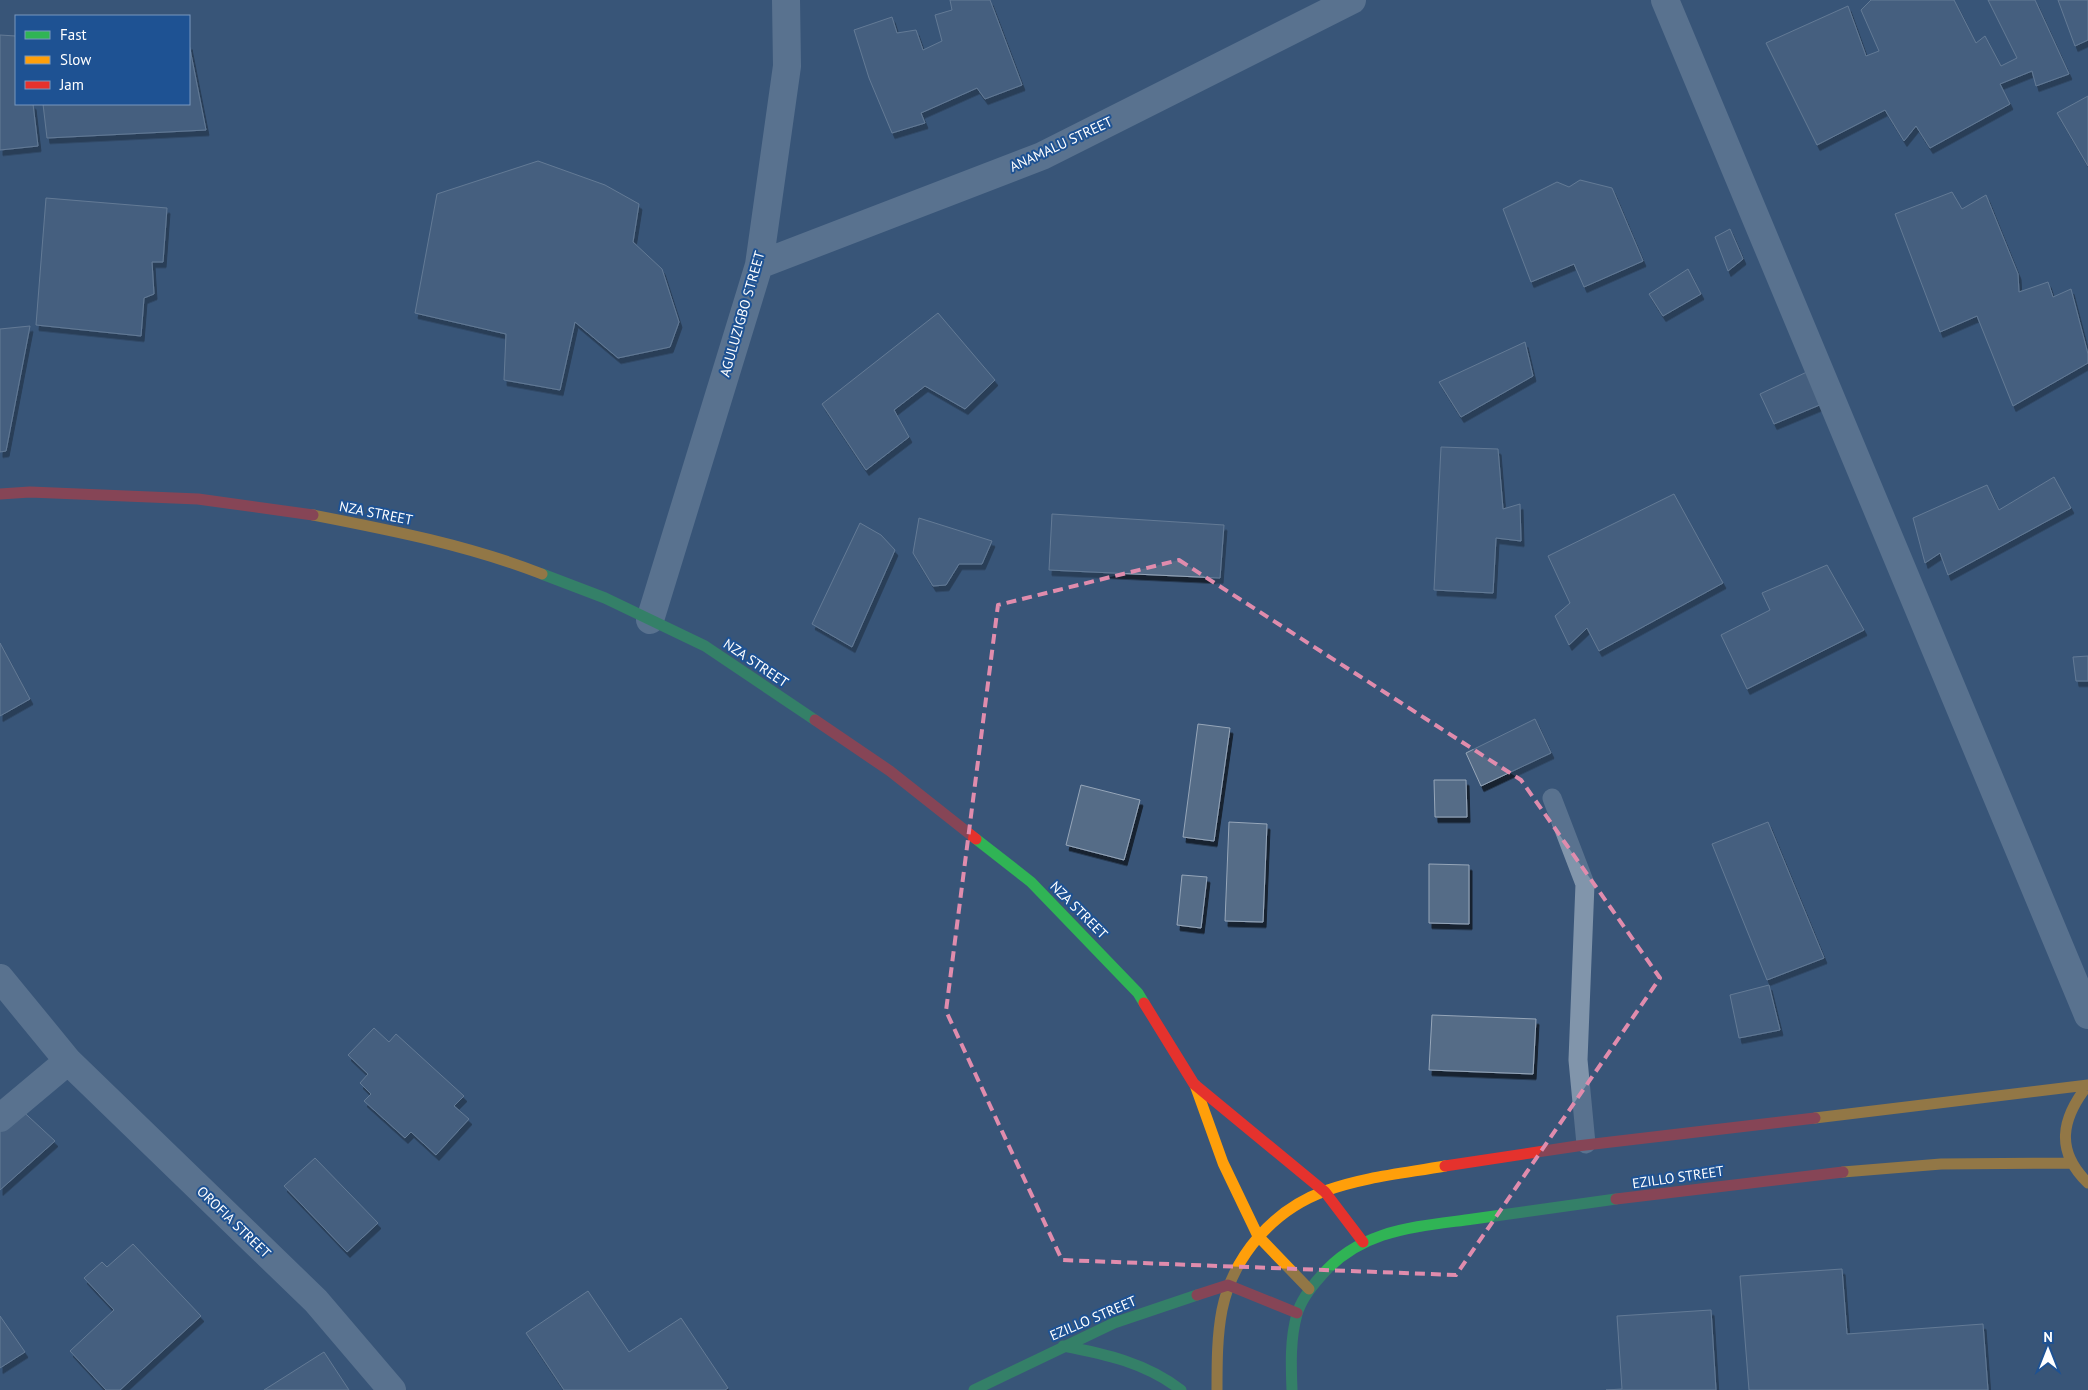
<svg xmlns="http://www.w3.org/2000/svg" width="2088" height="1390" font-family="'PT Sans',sans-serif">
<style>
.building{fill:#556c87;stroke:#96a6b9;filter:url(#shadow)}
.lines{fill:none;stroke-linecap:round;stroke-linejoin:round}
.lane{stroke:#8195ab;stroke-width:19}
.street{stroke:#8195ab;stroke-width:28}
.fast{stroke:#30b455;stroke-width:11}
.slow{stroke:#ff9f0a;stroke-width:11}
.jam{stroke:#e5322d;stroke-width:11}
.marked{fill:none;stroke:#e08cad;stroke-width:4;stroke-dasharray:10 6;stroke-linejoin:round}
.labels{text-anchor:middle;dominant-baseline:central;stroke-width:4;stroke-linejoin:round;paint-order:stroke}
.street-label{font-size:14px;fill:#fff;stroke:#1e5293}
</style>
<defs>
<filter id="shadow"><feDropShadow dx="3" dy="5.5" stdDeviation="0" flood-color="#0009"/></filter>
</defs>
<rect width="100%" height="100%" fill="#395578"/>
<path class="building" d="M950,0H990L1022,85L985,99L977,88L921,113L925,123L892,133L869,78L854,30L892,17L897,33L916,30L923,50L942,41L935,15L952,10Z
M1871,0H1954L1976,43L1985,36L2001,66L2017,58L1988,0H2035L2069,74L2036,86L2032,71L2000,84L2010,104L1930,148L1916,126L1904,141L1885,110L1817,145L1766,43L1848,6L1866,56L1879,51L1861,10Z
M2058,0H2088V40L2075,46Z
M0,35L16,36V104H33L38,146L0,150Z
M189,44L206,130L47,138L43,104H189Z
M2088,96V166L2057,113Z
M538,161L605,185L639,204L633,242L662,269L679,322L670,347L618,358L575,322L560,390L504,380L506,334L415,313L437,194Z
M1580,180L1612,188L1643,261L1584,287L1574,264L1531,282L1503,209L1557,182L1569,187Z
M1952,192L1962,209L1986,195L2018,274L2019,292L2048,282L2053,297L2071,289L2088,354V363L2013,406L1977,316L1940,332L1895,214Z
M46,198L167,208L163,262H152L154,294L144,298L141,336L36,325Z
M1730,229L1743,259L1728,271L1715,237Z
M1688,269L1701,294L1663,316L1649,294Z
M938,313L995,380L965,409L925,386L894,410L909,437L866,470L822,404Z
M30,326L6,451L0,452V329Z
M1525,342L1533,376L1461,417L1439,382Z
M1809,371L1822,404L1774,424L1760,394Z
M1441,447L1498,449L1503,509L1520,504L1521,541L1496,538L1493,593L1434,590Z
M2054,477L2071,508L1948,575L1940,553L1925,563L1913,518L1987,485L1999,510Z
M1674,494L1723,583L1599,651L1587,628L1569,645L1555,616L1570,603L1548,556Z
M1052,514L1224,525L1220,578L1049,570Z
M919,518L992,541L982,564H959L946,585L933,586L913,553Z
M860,523L881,535L895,550L852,647L812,624Z
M1827,565L1864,630L1747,689L1721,635L1770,610L1762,593Z
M0,643L30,699L0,716Z
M2088,656V681H2076L2073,657Z
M1535,719L1551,753L1481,786L1466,753Z
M1198,724L1230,728L1214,841L1183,837Z
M1434,780H1466L1467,817H1435Z
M1081,785L1140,800L1124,860L1066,845Z
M1229,822L1267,824L1263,922L1225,921Z
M1768,822L1824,958L1767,980L1712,844Z
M1429,864L1469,865V924L1429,923Z
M1182,875L1207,877L1201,928L1177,925Z
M1769,985L1780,1030L1739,1038L1730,995Z
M1432,1015L1536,1019L1533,1074L1429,1070Z
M374,1028L389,1042L396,1034L464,1096L454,1106L469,1119L436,1155L411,1132L405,1138L364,1101L371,1094L360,1083L368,1074L348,1055Z
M16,1105L55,1141L0,1190V1120Z
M315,1158L378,1223L347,1252L284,1186Z
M133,1244L201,1316L120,1390H106L70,1351L114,1310L84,1278L102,1262L107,1267Z
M1842,1269L1847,1334L1983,1324L1988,1390H1749L1740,1276Z
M588,1291L629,1352L681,1318L728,1388L725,1390H564L526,1333Z
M1711,1310L1716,1390H1606L1622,1389L1617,1316Z
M0,1316L25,1352L0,1368Z
M324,1352L349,1390H264Z"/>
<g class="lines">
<path class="lane" d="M1552,798L1585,884L1578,1060L1586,1144"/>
<path class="street" d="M1665,0L2088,1015
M759,265L1042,156L1352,0
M650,620L759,265L787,66L786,0
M0,978L68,1061L316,1301L392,1390
M0,1118L68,1061"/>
<path class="fast" d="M542,574L605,598L705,646L815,720
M976,839L1031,882L1138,993L1144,1003
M1063,1346C1106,1354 1146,1363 1181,1390
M974,1390L1114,1323L1197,1295
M1292,1390C1291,1365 1290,1339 1297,1314C1301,1300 1311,1287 1321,1276C1361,1229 1415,1227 1473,1219C1520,1212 1568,1206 1616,1199"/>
<path class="slow" d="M313,515C390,530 468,545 542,574
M1195,1085L1223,1163L1258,1236L1309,1289
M2088,1085C2061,1119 2055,1151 2088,1183
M1815,1118L2088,1085
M1843,1172L1941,1164L2071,1163
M1217,1390C1217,1363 1217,1336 1222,1310C1233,1256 1273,1210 1325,1191C1363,1177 1406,1173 1445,1166"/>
<path class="jam" d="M0,494L30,492L198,499L313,515
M815,720L890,771L976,839
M1144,1003L1194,1084L1325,1192L1363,1242
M1445,1166L1577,1146L1815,1118
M1616,1199L1843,1172
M1197,1295L1228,1285L1297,1313"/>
</g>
<path d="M0 0H2088V1390H0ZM1179,560L1521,780L1660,978L1456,1275L1062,1260L946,1011L998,605Z" fill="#395578" fill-opacity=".55" fill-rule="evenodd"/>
<path class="marked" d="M1179,560L1521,780L1660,978L1456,1275L1062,1260L946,1011L998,605Z"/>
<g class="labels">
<g class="street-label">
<text transform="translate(1061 144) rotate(-25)">ANAMALU STREET</text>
<text transform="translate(742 314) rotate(-74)">AGULUZIGBO STREET</text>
<text transform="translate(376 513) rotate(11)">NZA STREET</text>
<text transform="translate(756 663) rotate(34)">NZA STREET</text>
<text transform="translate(1079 910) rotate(45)">NZA STREET</text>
<text transform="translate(1678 1177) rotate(-8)">EZILLO STREET</text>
<text transform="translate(234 1222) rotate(44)">OROFIA STREET</text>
<text transform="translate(1093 1318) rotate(-23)">EZILLO STREET</text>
</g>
</g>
<rect x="15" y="15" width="175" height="90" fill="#1e5293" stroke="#7897be"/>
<rect x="25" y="31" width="25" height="8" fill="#30b455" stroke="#7897be"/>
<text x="60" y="40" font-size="15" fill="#ffffff">Fast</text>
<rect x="25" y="56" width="25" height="8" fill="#ff9f0a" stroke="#7897be"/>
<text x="60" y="65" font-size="15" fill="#ffffff">Slow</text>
<rect x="25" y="81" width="25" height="8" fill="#e5322d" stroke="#7897be"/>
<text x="60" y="90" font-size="15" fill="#ffffff">Jam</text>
<g transform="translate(2048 1350)" stroke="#1e5293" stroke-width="4" paint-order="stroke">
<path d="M0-4L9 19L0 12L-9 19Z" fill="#ffffff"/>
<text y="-8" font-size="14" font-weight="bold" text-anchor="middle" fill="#ffffff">N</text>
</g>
</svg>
